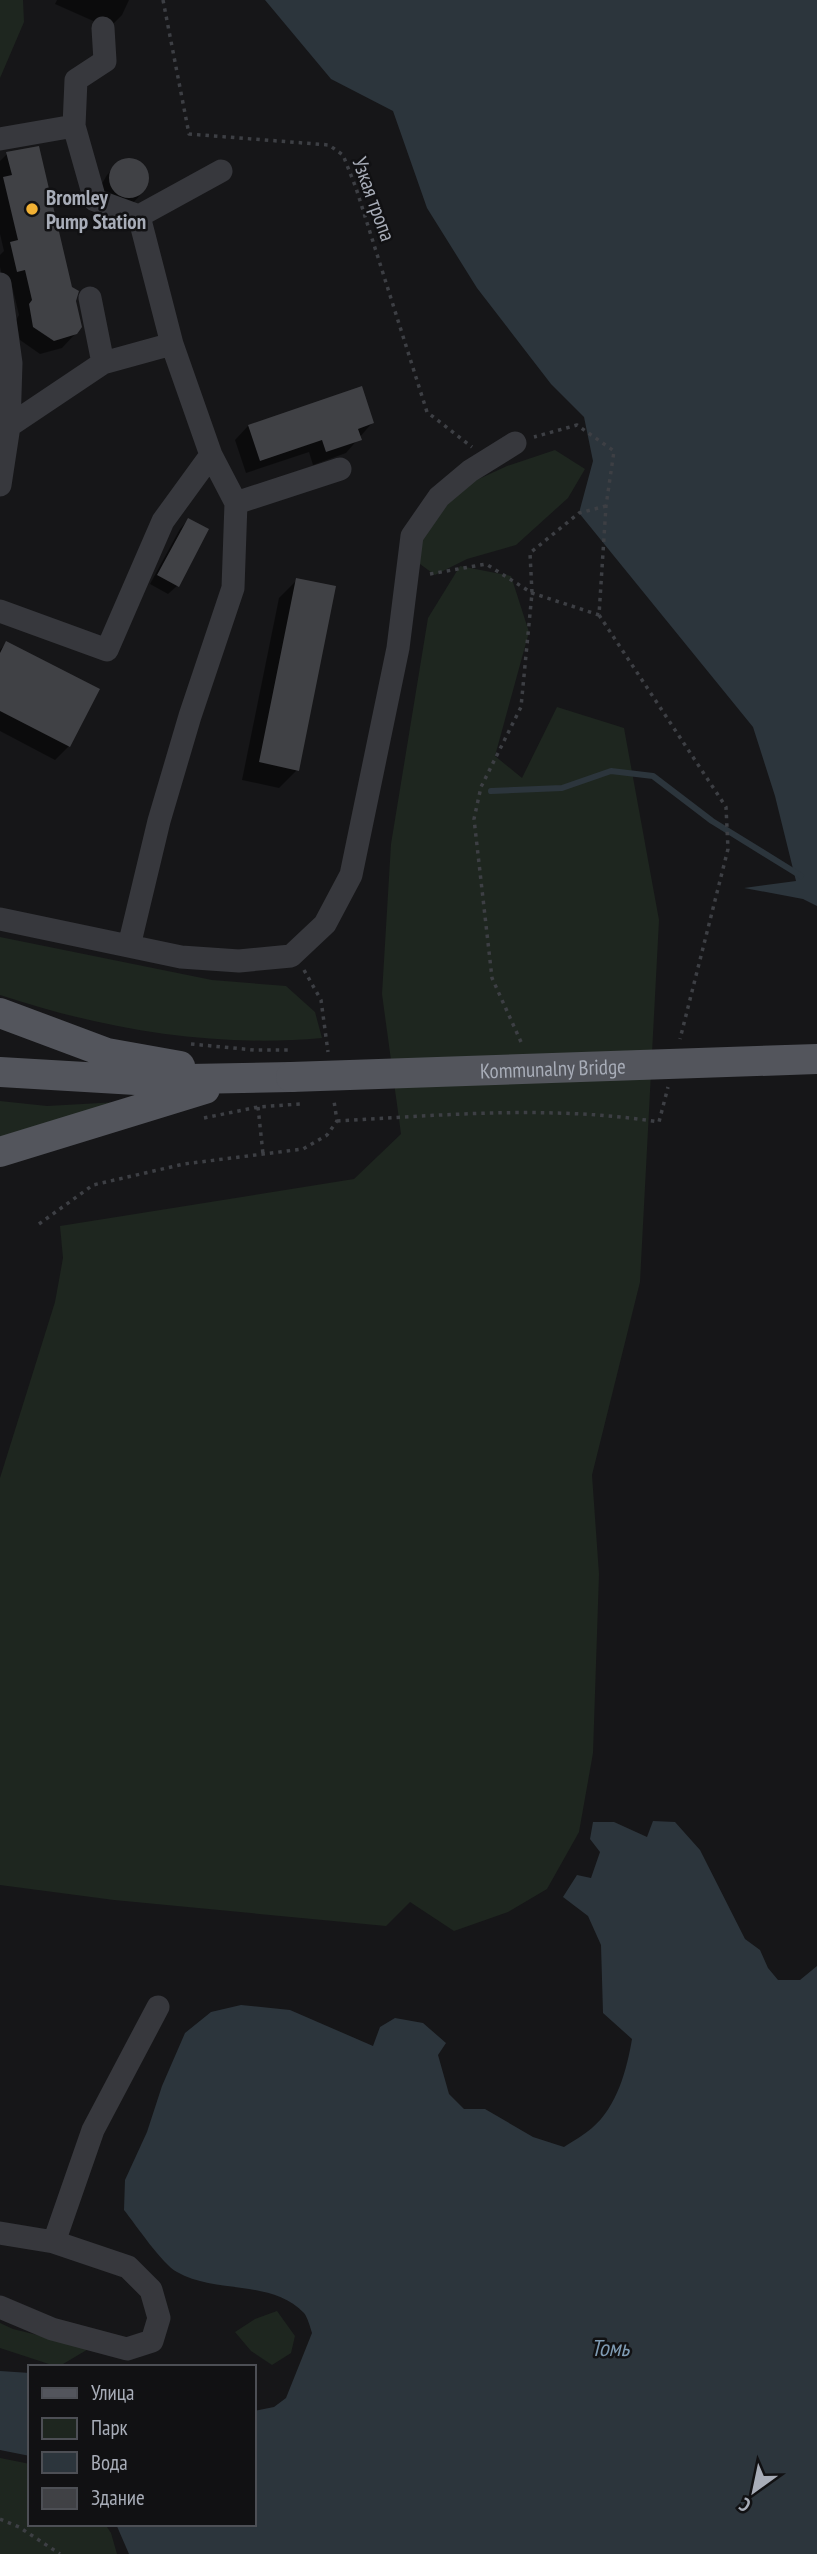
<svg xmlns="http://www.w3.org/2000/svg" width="817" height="2554" font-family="'PT Sans Narrow',sans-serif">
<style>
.green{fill:#1e261f}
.water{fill:#2c353c}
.shadow{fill:#0007}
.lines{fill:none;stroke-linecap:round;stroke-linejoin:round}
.stream{stroke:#2c353c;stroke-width:6}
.building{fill:#404145}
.path{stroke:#3d3f44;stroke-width:3.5;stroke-dasharray:3.5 5;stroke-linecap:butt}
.minor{stroke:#37383d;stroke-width:23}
.major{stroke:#53555c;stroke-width:30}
.major-bridge{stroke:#53555c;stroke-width:30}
.poi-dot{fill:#f2b134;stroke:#111113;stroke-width:2.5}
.labels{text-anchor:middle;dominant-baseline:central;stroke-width:5;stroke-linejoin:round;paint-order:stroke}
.poi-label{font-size:21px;font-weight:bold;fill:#a8adb8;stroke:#111113;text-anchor:start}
.street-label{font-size:21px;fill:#a8adb8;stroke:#111113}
.water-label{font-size:23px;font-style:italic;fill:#7f9bb3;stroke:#111113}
</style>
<rect width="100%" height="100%" fill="#161618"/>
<path class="green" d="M0,0H23L24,22L0,78Z
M555,450L585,469L568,498L516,545L467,559L435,575L420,564L417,543L455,490L507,466Z
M460,566L511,576L529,632L495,756L522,778L557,707L624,728L659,920L640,1282L592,1475L599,1574L593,1753L579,1832L547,1889L508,1912L454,1931L410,1902L386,1926L114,1900L0,1885V1478L55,1302L63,1258L60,1226L354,1179L401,1134L382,994L391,844L428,618Z
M0,937L212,980L286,986L315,1012L322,1038C213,1048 103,1029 0,995Z
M0,1101L47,1106L118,1102L0,1140Z
M277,2311L295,2336L291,2353L272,2365L251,2351L235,2332L255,2319Z
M0,2323L13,2329L90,2348L58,2367L0,2348Z
M0,2458L30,2464V2524H105L111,2533L117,2554H0Z"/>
<path class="water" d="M265,0H817V906L803,899L744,888L796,881L775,796L753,727L579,513L593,461L584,417L551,384L477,288L427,208L393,111L331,79Z
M653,1821L675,1822L700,1850L745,1939L760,1950L768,1968L778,1980H800L817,1966V2554H129L116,2524H254V2411L274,2407L286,2398L312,2333C310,2327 308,2318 304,2313C271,2279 215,2294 177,2272C162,2264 136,2225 124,2210L125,2180L147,2132L162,2086L185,2033L211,2012L241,2005L290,2010L373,2046L380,2027L395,2018L423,2023L446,2043L438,2055L449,2094L464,2109H485L533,2137L564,2147C573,2141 584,2135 592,2128C617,2107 627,2069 632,2039L603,2013L601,1945L588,1916L563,1897L577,1875L591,1878L600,1852L590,1839L593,1822H614L647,1837Z
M0,2371L30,2373V2456L0,2450Z"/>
<path class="shadow" d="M57,0H129L122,15L109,28L55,4Z
M7,154L74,301L76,333L62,348L40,354L20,340L16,320L19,315L11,282L4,284L0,267V255L4,251L0,234V161Z
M131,160L138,162L147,171L148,180L142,193L133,203L104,200L100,187L107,175L116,165Z
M372,423L346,453L313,465L309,452L246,473L235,440L248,426Z
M188,520L177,586L168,594L150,584L180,529Z
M297,580V770L279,788L242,780L279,598Z
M6,643L69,746L55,760L0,731V650Z"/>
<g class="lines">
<path class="stream" d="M491,791L562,788L611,771L653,776L712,821L801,876"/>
</g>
<path class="building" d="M39,146L72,287L79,291L76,301L82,327L77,334L54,341L33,327L29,304L32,300L25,270L17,272L10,242L18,240L3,177L12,175L6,152Z
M109 178a20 20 0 1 1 40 0a20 20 0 1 1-40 0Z
M362,386L374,423L358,429L362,440L326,452L322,440L260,461L248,425Z
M188,518L209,529L179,587L157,575Z
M296,578L336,586L299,771L259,762Z
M6,641L100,689L70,747L0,711V653Z"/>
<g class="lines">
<path class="path" d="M163,0L189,134L329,145L343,155L356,188L427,412L472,447
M430,574L486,564L532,593L599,615L606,506L614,451L577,425L534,437
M599,615L726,807L728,849L680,1039
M304,970L321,1000L328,1052
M521,1042L492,978L474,819L481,787L521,707L532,593L530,553L579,513L606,506
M191,1044L254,1050H292
M258,1107L263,1154
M204,1118L258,1107L300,1104
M337,1121C446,1115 550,1105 659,1122L668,1087
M39,1224L93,1185L184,1164L303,1149L327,1135L337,1121L334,1101
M0,2519L19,2527L60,2554"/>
<path class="minor" d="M103,28L105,61L76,80L74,126L95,200L139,216L172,344L211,455L236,503L233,588L190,716L159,821L129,946
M0,139L74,126
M139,216L221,171
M0,284L11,363L9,426L0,485
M90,298L103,363
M9,426L103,363L172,344
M236,503L340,469
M0,611L107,650L163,521L211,455
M0,919L181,957L239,961L291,956L325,924L351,875L398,648L412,536L439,497L470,471L515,443
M0,2233L54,2242L128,2267L151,2290L159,2318L152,2341L127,2349L52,2329L0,2307
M54,2242L93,2130L158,2007"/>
<path class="major" d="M0,1013L107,1053L180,1066
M0,1072L136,1080L291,1077
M0,1152L205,1089"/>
<path class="major-bridge" id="s1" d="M291,1077L817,1059"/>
</g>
<circle class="poi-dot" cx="32" cy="209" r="7"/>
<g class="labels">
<g class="poi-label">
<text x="46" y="197">Bromley<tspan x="46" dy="24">Pump Station</tspan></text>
</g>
<g class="street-label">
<text transform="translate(374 199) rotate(70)">Узкая тропа</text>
<text stroke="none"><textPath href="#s1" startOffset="262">Kommunalny Bridge</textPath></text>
</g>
<g class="water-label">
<text x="610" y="2347">Томь</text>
</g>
</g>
<rect x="28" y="2365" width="228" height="161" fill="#111113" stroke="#4d4f55" stroke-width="2"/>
<rect x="42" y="2388" width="35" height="10" fill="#53555c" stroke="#4d4f55" stroke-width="2"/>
<text x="91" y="2400" font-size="21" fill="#a8adb8">Улица</text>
<rect x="42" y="2418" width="35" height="21" fill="#1e261f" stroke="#4d4f55" stroke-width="2"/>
<text x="91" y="2435" font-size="21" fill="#a8adb8">Парк</text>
<rect x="42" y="2452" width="35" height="21" fill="#2c353c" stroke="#4d4f55" stroke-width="2"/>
<text x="91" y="2470" font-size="21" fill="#a8adb8">Вода</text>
<rect x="42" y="2488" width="35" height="21" fill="#404145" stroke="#4d4f55" stroke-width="2"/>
<text x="91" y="2505" font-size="21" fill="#a8adb8">Здание</text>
<g transform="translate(754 2491) rotate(213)" stroke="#111113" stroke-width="5" paint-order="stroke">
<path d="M0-5L12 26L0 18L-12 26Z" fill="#a8adb8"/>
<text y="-10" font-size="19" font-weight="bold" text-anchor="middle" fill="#a8adb8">С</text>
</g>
</svg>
